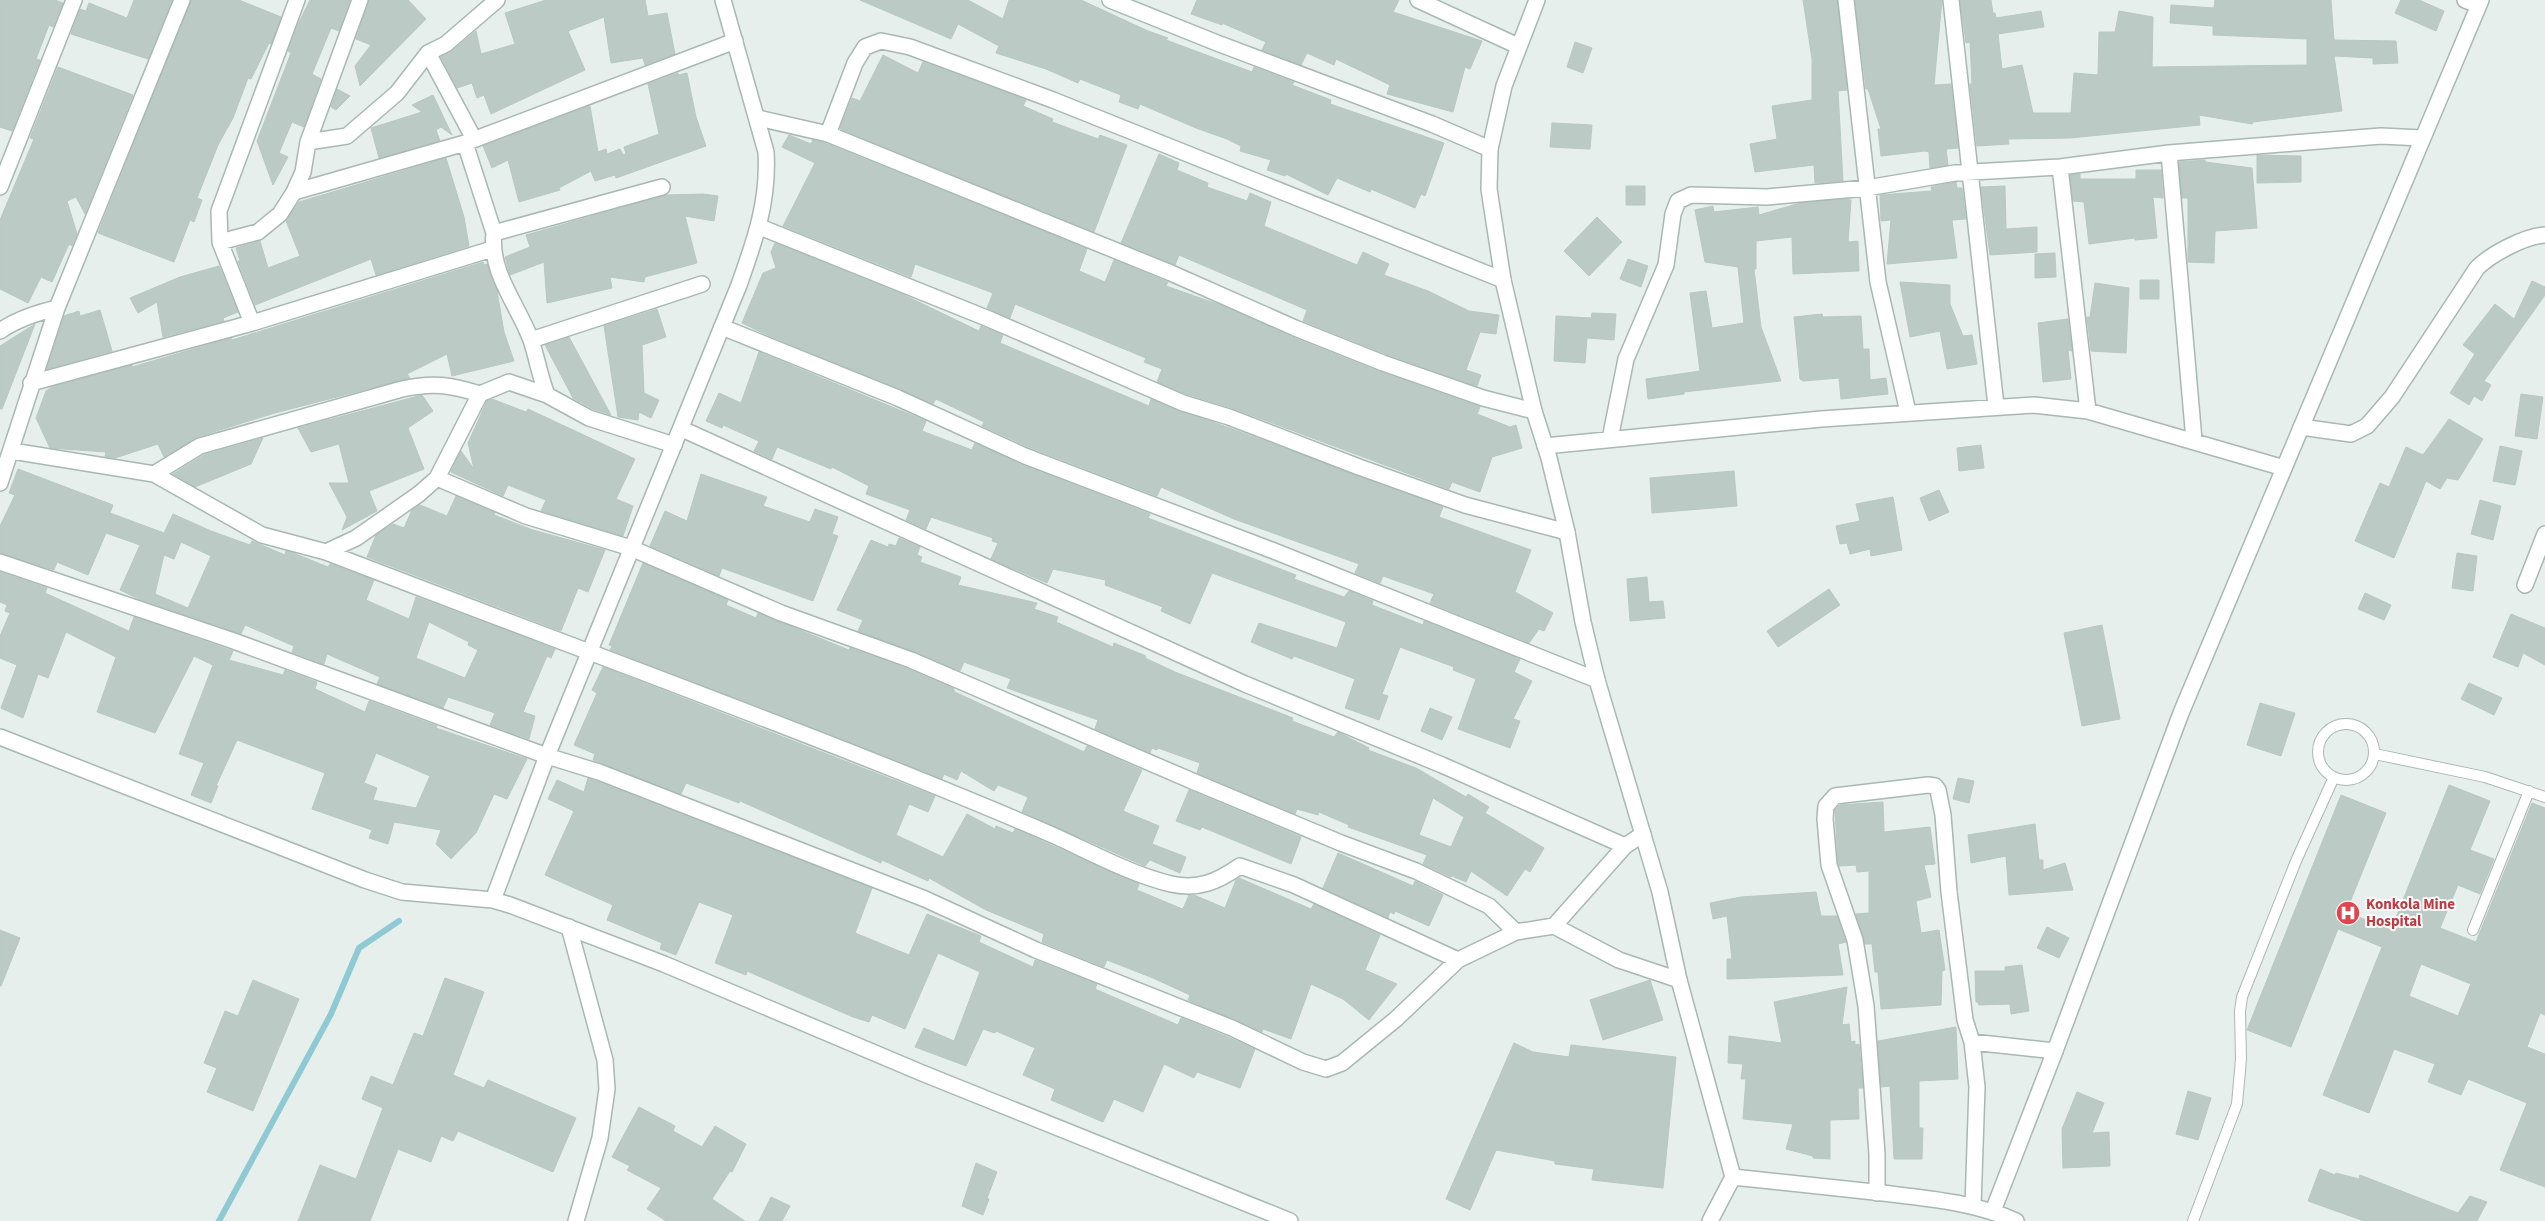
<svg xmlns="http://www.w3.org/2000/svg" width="2545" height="1221" font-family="'Source Sans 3',sans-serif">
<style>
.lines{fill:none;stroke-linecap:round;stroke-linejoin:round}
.stream{stroke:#8ec9d4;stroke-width:6}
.building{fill:#bbcac4;stroke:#b8c9c2;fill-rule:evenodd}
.service-casing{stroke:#a8b8b2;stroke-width:12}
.minor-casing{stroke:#a8b8b2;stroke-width:18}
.tertiary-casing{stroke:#a8b8b2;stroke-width:18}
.service{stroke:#fff;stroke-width:10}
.minor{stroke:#fff;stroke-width:15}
.tertiary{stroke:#fff;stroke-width:15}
.labels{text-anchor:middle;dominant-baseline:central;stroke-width:4;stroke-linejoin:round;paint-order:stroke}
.health-label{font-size:15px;font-weight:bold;fill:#be3a42;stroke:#f7fbf9;text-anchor:start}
</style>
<rect width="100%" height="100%" fill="#e6efeb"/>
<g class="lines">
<path class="stream" d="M219,1221L331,1014L359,948L399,921"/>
</g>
<path class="building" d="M0,0H55L63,3L53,27L49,25L36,59L40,60L12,131L0,127Z
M134,0H172L148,59L71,34L80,9L86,11L89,3L127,18Z
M191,0H239L281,17L271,44L269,43L251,79L248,78L233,118L218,145L197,198L202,200L194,222L190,220L174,262L98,233Z
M310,0H350L339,31L331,28L312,74L321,79L304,127L292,122L279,153L288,157L273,185L257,141L291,53L288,51L298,24Z
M369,0H408L426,19L360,86L355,66L371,45L356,39Z
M546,0H645L648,16L667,13L675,54L645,65L643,58L611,63L604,17L568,31L585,70L491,114L484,95L477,98L472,83L457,88L441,57L452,51L476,31L481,54L515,44L505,13Z
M860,0H968L1003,19L1009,0H1081L1148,31L1168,38L1166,40L1252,72L1254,67L1294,82L1292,85L1331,100L1330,104L1444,143L1425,196L1421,194L1415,208L1371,189L1370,192L1337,178L1328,195L1286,174L1285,176L1267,170L1271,160L1240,151L1241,146L1227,139L1196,128L1140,104L1138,109L1119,102L1121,95L1080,79L1078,83L1046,69L996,53L999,46L958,24L951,39Z
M1197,0H1399L1393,12L1482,41L1470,69L1465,67L1453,112L1387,94L1390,85L1336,59L1334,65L1307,53L1301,65L1262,50L1266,42L1222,23V25L1191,14Z
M1803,0H1837L1847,90L1838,91L1843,181L1815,183L1814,165L1755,172L1750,144L1777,139L1772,106L1812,100V59Z
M1855,0H1942L1934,85L1951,84L1958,148L1946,149L1948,165L1930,168L1929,152L1925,151L1881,156L1878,129H1881L1868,89H1866Z
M1960,0H1991L1993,13H1995L1996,18L2041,11L2044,27L1998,34L2002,69L2022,65L2033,113H2071L2074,73L2098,75L2099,32H2115L2119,11L2153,17L2152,67L2307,65V39L2213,35V26L2170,23L2171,5L2214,8L2215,0H2331L2334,40L2396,41L2398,63L2373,64V58L2334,56L2342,111L2253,122L2252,124L2199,115L2200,125L2070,138L2008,139L2009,144L1977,146L1970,84H1972L1970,42L1966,43Z
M2401,0H2419L2444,11L2436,31L2395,13Z
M1575,42L1592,48L1583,73L1567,67Z
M883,55L918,73L923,62L1026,100L1023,106L1053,119L1052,122L1098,139L1100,135L1127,145L1094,232L840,129L852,98L860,101Z
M58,67L133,95L85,214L76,197L67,201L77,234L72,246L69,244L52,282L41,277L28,303L0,289V220L34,139L30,138Z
M678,73V75L687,73L696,117L706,146L616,178L615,175L595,181L591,171L559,188L560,190L519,202L508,160L492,168L483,146L590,106L598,152L606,149L607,154L620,149L623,155L626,154L624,147L659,134L648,84Z
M337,89L350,96L336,110L331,107Z
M433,95L452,135L441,127L436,130L440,141L379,158L371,128L422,112L412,105Z
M1552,123L1592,125L1590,149L1550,147Z
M789,135L811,144L813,140L825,143L1087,249L1079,271L1105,282L1114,260L1168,282L1166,286L1220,305L1292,337L1380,372L1480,407L1477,414L1510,427L1516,425L1522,448L1492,457L1480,492L1452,482L1449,489L1232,408L1186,394L1157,382L1162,369L1144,362L1146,358L1015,304L1010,318L987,308L993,293L915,264L911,277L783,226L815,163L782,147Z
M1159,154L1179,163L1177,170L1208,183L1207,187L1247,201L1250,193L1271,202L1264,226L1357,265L1363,252L1389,264L1384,275L1428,291L1469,311L1499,315L1496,334L1480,332L1466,370L1481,375L1477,386L1386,354L1303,321L1307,310L1179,255L1175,265L1121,243Z
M2257,155L2301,156V182L2257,183Z
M446,158L464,217L469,246L376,275L371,259L255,305L238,261H240L236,248L260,241L268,268L300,256L286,221L299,202Z
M2205,160V162L2252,168L2257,228L2215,231L2214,263L2188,262V198H2182L2179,162Z
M2136,170H2161L2163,198L2153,197L2157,238L2135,240V238L2089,244L2084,202L2073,201L2070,175L2080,174V179H2136Z
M1956,182L1957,188H1962L1966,219L1952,220L1957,258L1887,264L1891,220L1881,221L1880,195L1932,191L1931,187Z
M1626,186H1645V205H1626Z
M2005,186L2006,229L2037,227V252L1990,255L1981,187Z
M703,194L718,196L714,221L685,216L697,263L645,277L644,282L610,277L612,288L547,303L544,262L510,275L509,272L505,257L530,247L526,235L666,195Z
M1845,199L1851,200L1848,242L1858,241L1859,271L1793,274L1792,237L1756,241V269H1754L1761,327L1781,381L1684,392V394L1648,399L1646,379L1700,371L1690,293L1706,291L1712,328L1744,323L1738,267L1705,262L1695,210L1713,206L1714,212L1758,207L1759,215L1800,203Z
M1597,217L1622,242L1589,276L1564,251Z
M775,243L904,295L979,331L981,326L1003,335L1000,343L1149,406L1151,399L1443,507L1439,517L1531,550L1515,592L1553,613L1544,631L1539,629L1529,643L1430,603L1434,594L1383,576L1380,583L1355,573L1359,564L1234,519L1161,487L1157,496L1029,447L982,426L984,422L936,399L933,404L765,334L742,323L763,273L776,268L771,252Z
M2055,253L2056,277L2035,278V254Z
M1628,259L1648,266L1641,287L1620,279Z
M483,262L484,265L487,264L497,291L504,332L514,361L452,376L447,354L407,374L410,378L275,413L197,437L164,457L158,444L115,458L105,457L106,452L50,448L36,418L46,391L52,387L132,365V367L231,338L232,340Z
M219,266L238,312L223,318L224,321L163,337L157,302L138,313L130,298L180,277Z
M2140,280H2159V299H2140Z
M2532,281L2545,287V295L2484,381L2491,385L2482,401L2474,396L2469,405L2450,393L2475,354L2463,345L2495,304L2514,319Z
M1900,282L1950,285V304L1963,336L1972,335L1977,364L1947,369L1940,331L1910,337Z
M2095,283L2129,288L2126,353L2091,351L2087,317H2090Z
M657,309L666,337L642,345L644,393L659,400L651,418L639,412L638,420L618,417L604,326Z
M100,310L112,351L47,369L64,316L79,311L80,316Z
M1592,313L1616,314L1614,340L1587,338L1585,363L1554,361L1556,316L1591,318Z
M1822,314L1823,317L1861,316L1863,349H1869L1870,380L1886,378L1888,394L1841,399L1839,378L1803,381L1800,379L1794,317Z
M2068,319L2072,351L2068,350L2071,379L2043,382L2038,323Z
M35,324L2,409H0V346Z
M569,337L611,415L593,409L573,398L545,345Z
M759,352L926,421L922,431L972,450L975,443L1022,465L1150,514L1148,518L1296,575L1294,579L1344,597L1349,591L1373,601L1372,605L1423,625L1424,621L1520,659L1514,672L1532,681L1513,719L1520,721L1510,748L1458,729L1476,679L1453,670L1454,667L1400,647L1382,694L1388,696L1379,720L1345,708L1355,679L1294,656L1292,659L1251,642L1259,623L1337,648L1346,622L1212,573L1190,624L1161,611L1163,607L1105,585L1106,580L1053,569L1047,583L991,559L998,543L992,541L993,538L931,517L926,529L906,520L910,510L866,494L869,486L832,467L831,469L777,447L772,459L754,451L759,441L723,425L722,428L706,421L719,393L741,403Z
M2521,394L2543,397L2537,439L2515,436Z
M422,395L433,411L408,428L424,469L369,491L377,511L342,530L347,517L329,483H349L339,444L311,452L298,428Z
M492,399L526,412L528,409L635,459L616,499L633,506L623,536L541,511L546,500L508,485L503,496L451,472L461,451L474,469L468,443L487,401Z
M2449,419L2483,439L2458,480L2447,478L2440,489L2426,481L2394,558L2355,541L2380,483L2389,487L2406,447L2423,455Z
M263,438L251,464L195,487L173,474L204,455Z
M1981,445L1984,468L1959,471L1957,448Z
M2500,446L2522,451L2515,485L2493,481Z
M18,469L113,505L110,513L164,533L173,514L211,531L250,545L252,541L285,555L286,551L293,553L328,567L330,564L374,580L366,600L409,619L416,597L555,649L551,658L547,656L523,712L535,716L529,739L490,725L495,713L448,697L443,708L377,684L380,677L327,654L324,664L292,652L294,646L245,625L241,634L139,599L120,590L140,545L106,533L88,575L57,562L54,570L0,553V526L15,495L9,493ZM181,542L211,556L188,608L155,594L164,555L174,559ZM429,622L469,642L468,645L478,650L465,678L416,658Z
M1734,471L1737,506L1652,513L1650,478Z
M701,474L767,497L763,506L810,522L815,509L838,517L832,534L838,536L813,601L722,568L719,576L650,546L665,511L687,521Z
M1939,490L1949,512L1929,521L1920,498Z
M456,496L495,513L494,515L533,530L605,550L588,592L578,588L561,631L367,557L376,535L393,524L404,528L412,510L420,505L447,516Z
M1893,497L1902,550L1871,556L1870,549L1850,554L1847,543L1840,544L1836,526L1860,521L1856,504Z
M2480,500L2501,506L2493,540L2471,534Z
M899,538L920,547L917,555L922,557L920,562L961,577L958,585L1037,603L1034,609L1058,617L1056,622L1113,647L1114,643L1146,656L1145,658L1175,672L1293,718L1292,721L1334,737L1338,732L1369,748L1368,750L1416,768L1466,797L1468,794L1489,807L1485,813L1544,848L1530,872L1525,869L1507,896L1471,871L1466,882L1452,876L1451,877L1423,864L1427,855L1348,827L1349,825L1319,812L1318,815L1297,809L1295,814L1197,773L1200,763L1158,748L1157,750L1152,748L1150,753L1095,729L1098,720L1007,688L1011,679L964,662L960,671L858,631L863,620L837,610L871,540L888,547L889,544L896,546ZM1433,798L1464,817L1451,847L1419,835Z
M2457,553L2477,556L2473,591L2452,588Z
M643,563L728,600L726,605L756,618L758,613L849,650L850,648L908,669L953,688L955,692L1082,751L1084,752L1087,746L1142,770L1123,811L1159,826L1152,844L1186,857L1180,873L1150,860L1145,866L1022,812L1028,797L998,785L994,791L961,771L957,780L944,774L942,779L610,650L612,646L609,645Z
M0,572L47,588L45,593L129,631L134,617L233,651L229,660L283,675L285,670L317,682L315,689L365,712L369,701L437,726L436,728L527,759L507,799L494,794L476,833L451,859L436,844L441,830L394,822L388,844L369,838L372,830L312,809L325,773L237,740L216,786H218L211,803L191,795L204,763L179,754L213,665L194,656L155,733L97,712L116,657L66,632L48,678L38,674L23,718L1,708L17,665L0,658V636L10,613L5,611L7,605L0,602ZM376,753L430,776L416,808L373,800L377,788L364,783Z
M1647,577L1649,602L1663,601L1665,618L1630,621L1627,579Z
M1829,589L1840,605L1778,647L1767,631Z
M2365,593L2391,605L2384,620L2358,609Z
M2511,614L2545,628V665L2523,653L2518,667L2493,657Z
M2102,625L2120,719L2082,726L2064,633Z
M603,667L935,796L928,812L909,804L896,835L943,857L967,814L995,829L996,826L1013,833L1015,829L1053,846L1139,884L1137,890L1180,908L1183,909L1189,895H1194L1225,908L1236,880L1239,878L1311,909L1314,904L1380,935L1365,970L1397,984L1369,1020L1343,999L1311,984L1291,1039L1263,1029L1262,1032L1188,1000L1190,995L1153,978L1107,960L1104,967L1042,942L1044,934L986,910L929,878L928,881L882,860L881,863L740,801L739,803L686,783L681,794L593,760L595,754L574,745L597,693L592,690Z
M2469,683L2502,698L2494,715L2461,699Z
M2260,703L2295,713L2281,756L2247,745Z
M1430,708L1452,717L1442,740L1421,731Z
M588,778L872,888L855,933L909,955L927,914L981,936L979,942L1033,967L1035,960L1097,984L1095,989L1178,1025L1181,1018L1228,1037L1255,1049L1240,1088L1197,1072L1194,1078L1164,1064L1143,1112L1114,1099L1103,1122L1051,1100L1055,1089L1023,1075L1035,1048L996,1031L995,1033L983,1029L966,1066L915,1047L924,1028L954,1041L980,972L938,953L905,1029L872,1015L869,1022L853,1017L747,971L746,975L715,963L733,915L699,902L676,955L660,949L662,943L607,920L613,905L545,875L574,811L548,799L557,780L584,792Z
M1958,778L1974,781L1969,803L1953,799Z
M2449,785L2490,801L2470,850L2494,859L2480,894L2458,885L2440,928L2476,942L2532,803L2545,808V1015L2540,1013L2527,1047L2545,1054V1187L2500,1170L2527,1103L2468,1079L2461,1095L2428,1082L2435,1064L2394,1049L2369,1113L2323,1095L2382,947L2338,929L2291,1047L2247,1030L2341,795L2386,813L2346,912L2391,930ZM2421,964L2471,984L2458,1016L2409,996Z
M1189,790L1301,837L1291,864L1202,827L1200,830L1176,821Z
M1883,802L1884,832L1930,827L1935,864L1924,865L1931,897L1916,901L1921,933L1939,930L1945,970L1942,971L1941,1005L1881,1009L1878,972H1875L1872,944H1865L1856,914L1869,913V871L1857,872L1856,865L1839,866L1838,863L1835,810L1840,805Z
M2035,824L2039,860H2043V870L2065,863L2073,890L2009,895L2006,856L1971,863L1968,835Z
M1338,853L1413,886L1415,881L1443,895L1429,926L1395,911L1394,914L1390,912L1388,918L1323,888Z
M1816,892L1821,916H1837L1846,942L1838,944L1843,975L1727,979V959H1732L1727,916L1713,919L1710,903L1741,897Z
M2047,927L2069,938L2059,958L2037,948Z
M0,930L20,938L1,986H0Z
M2022,965L2029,1011L2011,1014L2010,1004L1979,1005L1978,1002H1976L1975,971H2005V967Z
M445,978L484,992L453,1075L484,1088L488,1080L576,1118L553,1172L458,1131L453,1141L441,1136L431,1162L398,1149L370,1221H298L320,1165L356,1179L383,1108L362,1099L371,1076L393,1085L414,1033L423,1036Z
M253,980L299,999L253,1111L207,1092L217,1068L204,1063L225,1011L238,1016Z
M1650,980L1663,1020L1603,1040L1590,1000Z
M1847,987L1842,1025L1849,1024L1851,1042L1855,1041V1045L1859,1044L1863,1088H1858L1859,1119L1830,1120V1159L1813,1158V1156L1786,1149L1793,1124L1743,1119L1746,1079H1741L1743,1064L1728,1063L1729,1036L1782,1043L1774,1002Z
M1956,1027L1958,1079L1919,1081V1128H1923L1922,1159H1894L1890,1086L1881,1087L1878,1041Z
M1514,1043L1533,1052L1569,1057L1571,1045L1676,1057L1663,1188L1592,1180L1594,1169L1555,1164V1161L1496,1150L1470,1210L1446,1199Z
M2188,1091L2211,1098L2198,1140L2176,1134Z
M2077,1092L2104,1103L2092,1133L2109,1132L2110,1166L2063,1168L2062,1129Z
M639,1107L675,1126L673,1131L702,1147L715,1126L746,1144L732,1172L730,1171L712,1199L745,1221H666L647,1209L661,1188L627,1170L630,1166L612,1157Z
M976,1163L997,1172L987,1198L989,1199L983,1215L962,1206Z
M2320,1169L2335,1175L2336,1173L2359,1179L2360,1175L2458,1213L2470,1196L2487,1202L2477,1221H2364L2308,1201Z
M771,1197L790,1206L782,1221H759Z"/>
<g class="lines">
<g class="service-casing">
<path id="service" d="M2318 752a28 28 0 1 1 56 0a28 28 0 1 1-56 0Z
M2375,754L2485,777L2545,797
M2473,930L2529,791
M2193,1221L2237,1104L2241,1059L2240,1011L2242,997L2296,861L2334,777"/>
</g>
<g class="minor-casing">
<path id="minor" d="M1110,0L1217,43L1432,124L1490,149
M1418,0L1518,46
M1846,0L1878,282L1908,412
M1951,0L1996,406
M2465,0L2478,5
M758,118L828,134L1171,273L1295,328L1383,363L1483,398L1534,411
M828,134L855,63L865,47L881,41L910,47L1053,100L1503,280
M474,139L428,53L446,44L497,0
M308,142L347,136L397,93L428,53
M465,143L494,233C489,272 518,305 531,340C537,358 540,377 547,395
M2169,153L2194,440
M2060,167L2088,411
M0,187L74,0
M294,192L465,143L735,41
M760,227L989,319L1183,403L1229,417L1359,467L1465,505L1567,532
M494,233L662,187
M220,242L258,232L280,214L294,192L303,172L308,142L360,0
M252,323L492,249
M722,327L898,398L1025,456L1274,551L1597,680
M0,331C17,319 36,313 57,308
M531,340L702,284
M31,383L252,323L220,242L219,211L297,0
M2301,427L2351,434L2367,426L2392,397L2477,268C2491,254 2525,236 2545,235
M682,429L1245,684L1442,765L1625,846
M1610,439L1626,359L1666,265L1673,214L1678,201L1691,195L1767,197L1867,188L1955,173L2060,167L2169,153L2381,136L2422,138
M1545,446L1821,419L2034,405L2088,411L2284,468
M12,451L154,474L262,535L326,552L356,538L419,494L437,478L480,394L509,382L547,395L589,418L674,445
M154,474L200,446L402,389C434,382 450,385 480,394
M437,478L526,516L631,548L781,613L911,660L1197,783L1341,843L1416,871L1489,906L1516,932
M0,483L57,308L182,0
M326,552C515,625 705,694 893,769C948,791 1002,813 1057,837C1092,853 1133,875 1171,884C1198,890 1217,882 1240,866L1294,885L1458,960
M0,562L231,640L547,756L599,772L925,899L1036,950L1232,1028L1303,1062L1326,1069L1342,1063L1396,1019L1458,960L1516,932L1554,926L1619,960L1679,980
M2525,585L2545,534
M1554,926L1625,846L1643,834
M569,927L605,1060L607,1089L600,1138L576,1221
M1972,1042L2055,1051
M1877,1193V1154L1866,1006L1855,940L1829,865L1825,819L1826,806L1835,796L1928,785L1935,786L1938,790L1943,815L1949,892L1965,1020L1972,1042L1977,1087L1973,1206"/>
</g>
<g class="tertiary-casing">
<path id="tertiary" d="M1537,0L1504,86L1490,149L1489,189L1503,280L1534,411L1549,458L1567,532L1583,622L1597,680L1660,892L1679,980L1733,1177C1780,1182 1827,1187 1874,1192C1922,1198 1971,1201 2016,1221
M0,737L365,880L402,892L493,900L510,905L664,964L922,1073L1290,1221
M493,900L547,756L739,285C755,240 769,201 766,152L723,0
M1993,1211L2055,1051L2181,713L2481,0
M1710,1221L1733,1177"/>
</g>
<use href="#service" class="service"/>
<use href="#minor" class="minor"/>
<use href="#tertiary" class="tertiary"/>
</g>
<defs>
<g id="hospital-disc" transform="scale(1.25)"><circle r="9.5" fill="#e0444e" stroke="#f7fbf9"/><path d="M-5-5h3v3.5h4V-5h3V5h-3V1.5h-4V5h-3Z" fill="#fff"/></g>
</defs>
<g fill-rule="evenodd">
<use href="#hospital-disc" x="2348" y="913"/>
</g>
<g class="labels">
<g class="health-label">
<text x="2366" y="904">Konkola Mine<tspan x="2366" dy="17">Hospital</tspan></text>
</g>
</g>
</svg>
